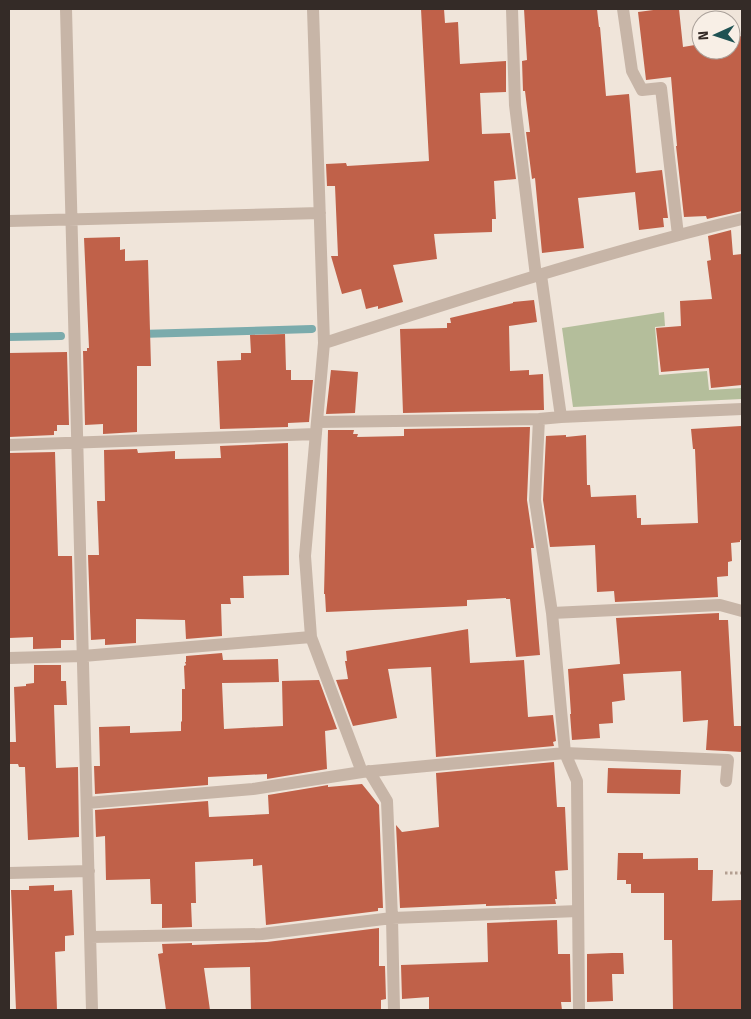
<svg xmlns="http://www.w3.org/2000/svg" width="751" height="1019" viewBox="0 0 751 1019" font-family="'Fira Sans',sans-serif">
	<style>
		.green { fill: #b4be9b }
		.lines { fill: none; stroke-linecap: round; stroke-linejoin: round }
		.stream { stroke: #7babac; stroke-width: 8 }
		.building { fill: #c06149 }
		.path { stroke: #b39f91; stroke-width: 3; stroke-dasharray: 2.5 2.5; stroke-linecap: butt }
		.minor { stroke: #c7b5a7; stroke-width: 12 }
	</style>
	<rect width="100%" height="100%" fill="#f0e5da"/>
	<path class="green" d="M664,312L665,326L655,327L659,375L707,371L709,390L742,388V399L573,407L562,328Z"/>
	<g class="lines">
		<path class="stream" d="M140,334L312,329
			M9,337L61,336"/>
	</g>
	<path class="building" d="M421,9H444L445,23L458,22L460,64L506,61V92L480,93L482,134L510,133L516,179L494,181L496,219H492V232L434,234L437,259L393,265L403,302L378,309V306L366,309L361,289L342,294L331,256H338L335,186H327L326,164L346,163L347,166L429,161Z
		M524,9H597L599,27H600L606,96L629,94L636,173L662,170L668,218H663L664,227L639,230L635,192L578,198L584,248L542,253L535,178L532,179L526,132H530L525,91H523L522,61L527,60Z
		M661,9H679L683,47L701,44V50H731V38L742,36V211L707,219L706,216L684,217L676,146H677L671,77L646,80L638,12Z
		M731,230L733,255L742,254V385L711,388L709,368L661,372L656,328L681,326L680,301L712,299L707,261L711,260L708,236Z
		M120,237V250L125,249V261L148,260L151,366H137V432L103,434V424L85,425L83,351H87V348H89L84,238Z
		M534,300L537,322L509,326L510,371L529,370V375L543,374L544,410L403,413L400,329L447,328V323H451L450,318L513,303V302Z
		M285,334L286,370H291V380H313L309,422L288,423V427L220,429L217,361L241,360V353H251L250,335Z
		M67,352L69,425H57V431H54V435L9,437V353Z
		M331,370L358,372L355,413L326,414Z
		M741,426L742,447V540H740V542L731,543L732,561L728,562V576L717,577L718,597L615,602L614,591L597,592L595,545L550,547L543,500L546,436L566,435V437L586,435L587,485H590L591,497L636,495L637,518H641V525L698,523L695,449H693L691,429Z
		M530,427L527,500L534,548H531L540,655L516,657L510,599H506V598L467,600V606L326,612L325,594H324L328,430H354L353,434H358L357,437L404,436V429Z
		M288,443L289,575L243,576L244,598H230L231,604H221L222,636L186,639L185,620L136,619V643L105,645V639L91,640L88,555H99L97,501H105L104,450L137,449L138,453L175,451V459L221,458L220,446Z
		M55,452L58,556H72L74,640H61V648L33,649V637L9,638V453Z
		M719,613V620H728L734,726H742V752L706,750L708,720L683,722L681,671L623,674L625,700L612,702L613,723L599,724L600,738L572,740L570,714H571L568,669L620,664L616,618Z
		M468,629L470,663L524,660L528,717L553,715L556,741L553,742L554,746L436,757L431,667L388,669L397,718L353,726L336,680L348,679L345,661H347L346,651Z
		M222,653L223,660L278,659L279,682L222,683L224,729L283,726L282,681L319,680L337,729L325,731L327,769L267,779V774L208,777V785L95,794L94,766H100L99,727L130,726V733L181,731V722L182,721V689H185L184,666L186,665L185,662H186V656Z
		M34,665H61V681H66L67,705H54L56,768L78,767L79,837L28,840L25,767H19L18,764H9V742H16L14,687L26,686V684L34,683Z
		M554,762L557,807H565L568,870L555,871L557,899H555L556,904L486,906V904L400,908L396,825L402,832L439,827L436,773Z
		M608,768L681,770L680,794L607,793Z
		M362,784L379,805L383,908H378V911L266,925L262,865L253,866V859L195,862L196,903H191L192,927L162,928V904H151L150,879L106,880L105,836L96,837L95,810L208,801L209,817L269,814L268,795L328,785V787Z
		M618,853H643V859L698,858V870H713L712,901L742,900V1010H673L672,940H664V893H631V884H626V880H617Z
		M54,885V891L72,890L74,935L65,936V951L55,952L57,1010H16L11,890H29V886Z
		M557,920L558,954H570L571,1002H561L562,1010H429V997L402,999L401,965L488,962L487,923Z
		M379,928V966H385L386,999L381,1000V1010H251L250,967L204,968L210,1010H166L158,954L163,953L162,944L192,943V945L267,942Z
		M612,953H623L624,974H612L613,1001L587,1002V954Z"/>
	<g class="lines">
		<path class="path" d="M725,873H742"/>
		<path class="minor" d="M66,9L92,1010
			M313,9L324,343L305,556L311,637L362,772
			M512,9L515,105L536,276
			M623,9L632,71L642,90L661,88L678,235
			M9,221L320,213
			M541,275L561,417
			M324,343C462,299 601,253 742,219
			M539,419L535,500L552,613L565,753L577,781L579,1010
			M317,422L539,419L561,417L742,409
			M9,445L316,434
			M552,613L720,605L742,611
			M9,658L83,656L311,637
			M369,771L387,801L392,918L394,1010
			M87,803L253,789L362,772L565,753L728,760L726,781
			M9,873L89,871
			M90,937L262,934L392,918L578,911"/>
	</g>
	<rect width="751" height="1019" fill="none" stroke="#342b27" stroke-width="20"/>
	<g transform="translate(716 35) rotate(267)"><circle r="24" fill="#f8efe6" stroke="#aaa19a"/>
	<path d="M0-4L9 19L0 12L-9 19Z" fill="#1f5253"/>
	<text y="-8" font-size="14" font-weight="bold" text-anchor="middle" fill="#342b27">N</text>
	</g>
</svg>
